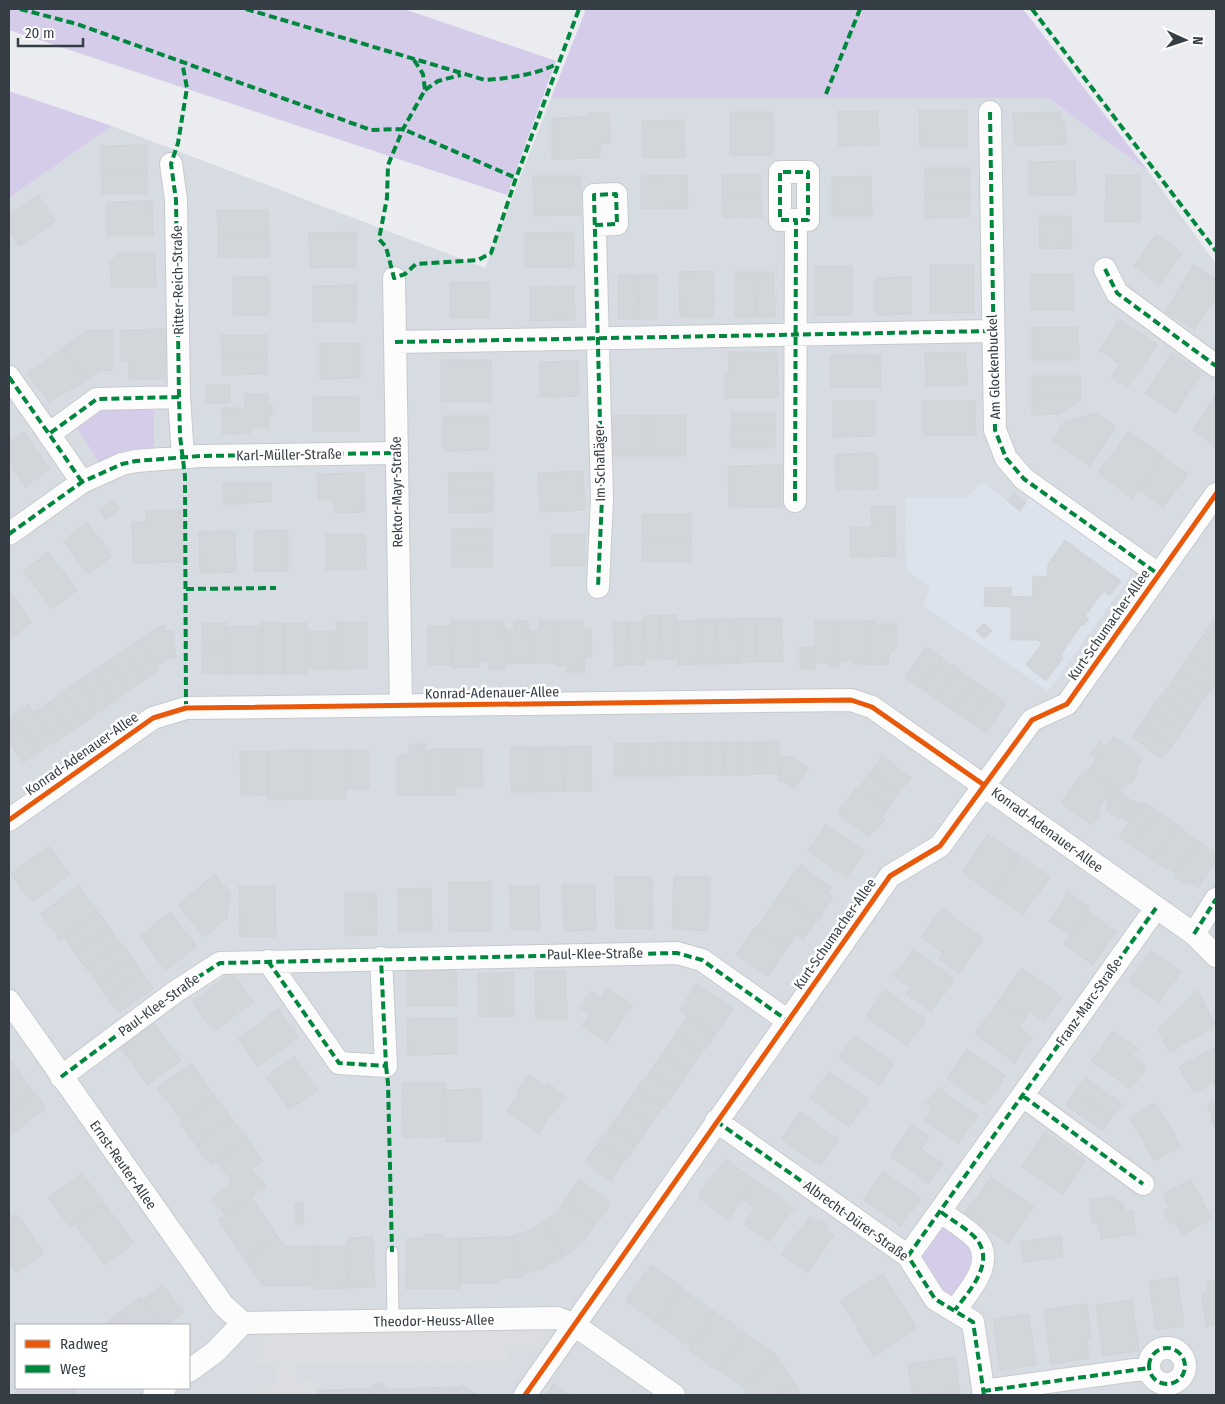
<svg xmlns="http://www.w3.org/2000/svg" width="1225" height="1404" viewBox="0 0 1225 1404" font-family="'Fira Sans Condensed',sans-serif">
	<style>
		.residential { fill: #d7dce3; fill-rule: evenodd }
		.education { fill: #dde3ed }
		.green { fill: #d5ccea }
		.parking { fill: #dbdde1 }
		.building { fill: #d2d5d9; stroke: #d0d3d8 }
		.lines { fill: none; stroke-linecap: round; stroke-linejoin: round }
		.lane-casing { stroke: #c7cacd; stroke-width: 13 }
		.street-casing { stroke: #c7cacd; stroke-width: 24 }
		.lane { stroke: #fcfcfd; stroke-width: 11 }
		.street { stroke: #fcfcfd; stroke-width: 22 }
		.quiet { stroke: #00873e; stroke-width: 4; stroke-dasharray: 8 4; stroke-linecap: butt }
		.cycleway-casing { stroke: #fff; stroke-width: 8 }
		.cycleway { stroke: #e8590c; stroke-width: 5 }
		.labels { text-anchor: middle; dominant-baseline: central; stroke-width: 5; stroke-linejoin: round; paint-order: stroke }
		.street-label { font-size: 14px; fill: #363e45; stroke: #fff }
	</style>
	<rect width="100%" height="100%" fill="#eaecef"/>
	<path class="residential" d="M551,98H1048L1149,172L1216,264V1395H9V198L112,126L485,268ZM16,1325H189V1388H16Z"/>
	<path class="education" d="M983,482L1020,511L1030,498L1127,565L1130,571L1129,578L1048,691L923,606L930,587L906,570L905,498H966Z"/>
	<path class="green" d="M9,9H404L556,61L507,195L9,30Z
		M586,9H1023L1149,172L1048,98H551Z
		M9,91L112,126L9,198Z
		M154,409V449L124,450L101,465L75,425L98,410Z
		M941,1226L973,1248L976,1269L956,1300L941,1291L921,1255Z"/>
	<path class="parking" d="M543,1328V1349L509,1350V1363L296,1364V1379L316,1380V1395H256V1385L276,1384L275,1364L258,1365L257,1336H274L275,1331Z"/>
	<path class="building" d="M919,110H967V148H920Z
		M838,111H878L879,145L839,146Z
		M730,112H773V155H730Z
		M1060,112L1061,122L1065,121L1066,144L1015,146L1013,113Z
		M588,113H609L610,143L600,144V158L552,159V118L588,117Z
		M684,120L685,158H643L642,121Z
		M147,145V169L101,170V146Z
		M1075,161L1076,195L1029,196V162Z
		M925,168H970V193H925Z
		M147,169V194H102L101,170Z
		M722,174H761V195L722,196Z
		M687,175L688,208L641,209V176Z
		M1106,175H1140V222H1105Z
		M533,176H581V215L534,216Z
		M871,176L872,216H832V177Z
		M925,193H970V217L925,218Z
		M38,195L56,221L19,246L9,232V215Z
		M761,195L762,217L723,218L722,196Z
		M152,201L153,236H107V202Z
		M217,210H268L269,233L218,234Z
		M1039,216H1071L1072,248L1040,249Z
		M356,232L357,267L310,268L309,233Z
		M574,232V267H525V233Z
		M269,233V257L218,258V234Z
		M1156,234L1182,253L1160,285L1134,266Z
		M119,252H155L156,287H112L110,263Z
		M930,265H974V313H930Z
		M1194,265L1216,280V297L1195,330L1165,311Z
		M815,266H852V315H815Z
		M713,271L714,317H680L679,272Z
		M735,272H755L756,317H735Z
		M755,272H774L775,317H756Z
		M1030,274H1073L1074,310H1030Z
		M618,275H638L639,319H618Z
		M638,275H657V319H639Z
		M233,277H269V315H233Z
		M911,277V314L875,315V278Z
		M450,282H490V318H450Z
		M357,285L356,322H313V286Z
		M574,286L575,320L530,321V287Z
		M1119,319L1157,344L1127,388L1111,377L1120,364L1099,350Z
		M1032,327H1078L1079,360H1032Z
		M169,329L170,379H129L128,361H121V330Z
		M87,330H113V370L100,371L87,380L63,348Z
		M221,335H267V354L222,355Z
		M320,343H360V378L320,379Z
		M63,348L87,380L49,402L27,373Z
		M728,352H777L778,397L725,398V373H729Z
		M966,352L967,385L926,386L925,353Z
		M1172,353L1201,373L1175,413L1145,393Z
		M267,354V374L222,375V355Z
		M830,355H880L881,387H831Z
		M441,360H491V402H441Z
		M578,361L579,396L540,397V362Z
		M1032,376H1080L1081,395H1032Z
		M206,385H230V403H206Z
		M245,394H268V406H272V416H268L269,428H251V433L223,434L222,408H245Z
		M1032,395H1081V401L1058,414L1032,415Z
		M1216,395V447L1192,430Z
		M313,397H359V431H313Z
		M833,401H875V436L833,437Z
		M923,401H975L976,435H923Z
		M732,412H775V430H731Z
		M1096,413L1116,427L1090,466L1052,440L1063,423Z
		M611,415H648V456H611Z
		M648,415H686V456H648Z
		M443,416H489V450L443,451Z
		M731,430H775V448H731Z
		M1129,431L1163,456L1132,498L1098,473Z
		M24,432L50,469L25,487L9,465V443Z
		M877,453V489L836,490L835,454Z
		M1163,456L1188,474L1163,508L1138,490Z
		M782,465V507L729,508L728,466Z
		M583,471L585,510L540,512L538,473Z
		M493,472V492L449,493L448,473Z
		M364,473L365,512L335,513L334,500H318L317,474Z
		M223,483H243L242,504H223Z
		M243,483H271V502L242,503Z
		M493,492V512L449,513V493Z
		M1014,493L1026,503L1020,511L1007,501Z
		M113,500L120,509L106,519L99,510Z
		M895,506L896,556L850,557V527H872L871,507Z
		M146,510H182L183,562L133,563L132,522H146Z
		M642,514H691V538H642Z
		M87,522L112,556L88,575L63,541Z
		M492,528V548H452V529Z
		M288,530V571H255L254,531Z
		M235,531L236,572L200,573L199,532Z
		M326,534H365L366,570H326Z
		M551,534H585V566H551Z
		M642,538H691V562H642Z
		M1065,540L1121,581L1110,596L1104,591L1085,616L1089,619L1084,625L1082,624L1068,644L1060,656L1063,658L1046,681L1026,665L1042,643L1037,640H1011V607L984,606L985,587L1012,588L1011,596L1032,597L1033,576L1047,577L1048,564Z
		M452,548H492V567H452Z
		M48,552L77,590L52,609L23,571Z
		M9,590L32,622L9,640Z
		M660,615L661,660H645L644,616Z
		M660,615H677L678,659L661,660Z
		M1216,617V646L1203,636Z
		M756,618H782L783,662H756Z
		M756,618V662L737,663L736,619Z
		M716,619H736L737,663L717,664Z
		M716,619L717,664H698L697,620Z
		M451,620H479V667L452,668Z
		M479,620H504L505,669H489V661H479Z
		M539,620H554L555,663H529V631H539Z
		M554,620H583V628H591L592,657L584,658L585,672H567L566,665L555,666Z
		M697,620L698,664L678,665L677,621Z
		M815,620H838L839,667H828L829,663H815Z
		M838,620H865V664H853L852,661H839Z
		M865,620L876,621V624H897V648L889,653L888,665L865,664Z
		M514,621H528L529,663L505,664V630L514,629Z
		M261,622L284,623V674H261Z
		M336,622H367V668L336,669Z
		M628,622L629,665L615,666L613,623Z
		M628,622H644L645,665H629Z
		M202,623H227V648H202Z
		M284,623H307V674H284Z
		M984,623L992,631L984,639L976,631Z
		M165,626V631H173L176,658H168L157,665L139,640L158,627Z
		M261,626V674H227V627Z
		M428,626H451L452,665H428Z
		M307,631H336V669H307Z
		M1203,636L1216,646V676L1189,656Z
		M139,640L159,670L144,680L123,650Z
		M800,647H815V669H800Z
		M926,647L942,658L921,688L905,677Z
		M202,648H227V674L202,673Z
		M123,650L144,680L129,691L108,661Z
		M1189,656L1216,676V683L1210,692L1179,670Z
		M942,658L958,669L937,699L921,688Z
		M108,661L129,691L115,701L93,671Z
		M958,669L974,681L954,711L937,699Z
		M1179,670L1210,692L1200,705L1170,683Z
		M93,671L115,701L100,711L79,681Z
		M79,681L100,711L85,722L64,691Z
		M974,681L990,692L970,722L954,711Z
		M1170,683L1200,705L1191,719L1160,697Z
		M64,691L85,722L70,732L49,702Z
		M990,692L1006,703L986,733L970,722Z
		M1160,697L1191,719L1182,732L1150,710Z
		M49,702L70,732L55,743L34,712Z
		M28,704L54,741L39,752L13,715Z
		M1150,710L1182,732L1172,746L1141,724Z
		M13,715L39,752L23,762L9,741V718Z
		M1141,724L1172,746L1162,759L1132,737Z
		M1114,737L1143,758L1136,768L1139,771L1131,783L1127,781L1119,792L1089,771L1097,759L1090,754L1099,742L1106,747Z
		M779,741V774H760V742Z
		M669,742V776H650V743Z
		M669,742H687V775L669,776Z
		M687,742H705L706,775H687Z
		M705,742H723L724,775H706Z
		M723,742H742V775H724Z
		M742,742H760V774L742,775Z
		M614,743H632V776H614Z
		M632,743H650V776H632Z
		M409,744H425V795L397,796V755H409Z
		M591,746L592,791H564L563,747Z
		M510,747H536V792H511Z
		M536,747H563L564,791L536,792Z
		M441,749V795H425V750Z
		M441,749H456V795H441Z
		M456,749H482L483,788H456Z
		M305,750L306,799L268,800V751Z
		M305,750H346V799H306Z
		M346,750H369V789H346Z
		M240,751H268V795L241,796Z
		M882,756L911,777L899,793L870,772Z
		M779,757H793L809,768L794,789L784,782H779Z
		M1086,769L1117,791L1109,802L1105,799L1097,811L1100,813L1092,825L1061,803L1068,792Z
		M870,772L899,793L888,809L859,789Z
		M856,787L888,809L882,817L885,819L878,829L876,827L869,836L837,813Z
		M1117,791L1132,801L1119,819L1107,811V805Z
		M1133,800L1141,805L1129,822L1121,816Z
		M1144,802L1157,811L1132,846L1119,836Z
		M1157,811L1178,826L1153,861L1132,846Z
		M826,824L865,851L846,878L807,851Z
		M1178,826L1199,842L1176,873L1168,868L1167,870L1153,861Z
		M988,834L1019,856L993,894L962,872Z
		M1199,842L1216,854V862L1198,888L1190,883L1188,885L1175,876Z
		M49,846L70,874L32,902L11,874Z
		M1019,856L1050,877L1023,915L993,894Z
		M800,865L831,887L827,893L833,897L817,921L780,894Z
		M215,874L230,893L227,918L204,937L178,905Z
		M674,876L710,877L708,931L672,929Z
		M615,877H652L653,929H616Z
		M449,882H491V931H449Z
		M562,884H595L596,930L564,931Z
		M79,886L98,912L60,940L41,913Z
		M239,886H275L276,937H240Z
		M510,886H539L540,930H511Z
		M431,888L432,932H399L398,889Z
		M345,892H376L377,935L345,936Z
		M1068,892L1090,907L1070,936L1049,921Z
		M780,894L817,921L803,940L796,935L786,950L756,928Z
		M942,908L983,938L959,973L939,959L943,953L921,937Z
		M1087,911L1116,932L1093,965L1064,945Z
		M98,912L109,927L75,953L64,938Z
		M171,912L197,947L165,970L140,935Z
		M109,927L120,942L86,968L75,953Z
		M755,927L786,950L768,976L736,954Z
		M120,942L132,957L97,983L86,968Z
		M913,949L955,979L931,1012L906,994L911,988L894,976Z
		M1151,951L1181,972L1159,1003L1129,982Z
		M132,957L142,972L108,998L97,983Z
		M1022,968L1062,997L1044,1022L1030,1012L1024,1020L998,1001Z
		M407,969H456L457,1006H407Z
		M535,971H566L567,1020H536Z
		M142,972L154,988L119,1013L108,998Z
		M232,972L254,1002L214,1031L192,1002Z
		M514,972V1016L496,1017V973Z
		M478,973H496V1017H479Z
		M697,983L733,1009L715,1035L680,1010Z
		M608,988L633,1005L607,1043L582,1026L590,1014L580,1007L591,991L601,998Z
		M885,990L926,1019L907,1046L866,1017Z
		M1197,990L1216,1026L1170,1052L1158,1030Z
		M998,1001L1024,1020L1019,1027L1033,1037L1015,1063L975,1034Z
		M278,1009L299,1037L258,1067L238,1039Z
		M688,1016L715,1035L702,1053L675,1035Z
		M457,1018V1054L408,1055L407,1019Z
		M154,1023L181,1060L148,1085L120,1047Z
		M1113,1031L1138,1048L1132,1056L1147,1067L1131,1089L1091,1061Z
		M675,1035L702,1053L689,1072L662,1053Z
		M855,1035L894,1063L879,1085L839,1057Z
		M1216,1047V1089L1213,1082L1194,1093L1179,1067Z
		M967,1049L1005,1076L985,1105L947,1078Z
		M662,1053L689,1072L676,1090L650,1071Z
		M294,1056L318,1090L290,1110L266,1077Z
		M9,1058L21,1075L9,1084Z
		M191,1063L215,1096L182,1121L157,1088Z
		M650,1071L676,1090L663,1108L637,1089Z
		M829,1071L869,1100L849,1127L810,1098Z
		M21,1075L34,1092L9,1110V1084Z
		M529,1075L544,1086L547,1082L565,1096L538,1134L507,1111L520,1094L516,1092Z
		M1085,1078L1122,1104L1112,1118L1075,1092Z
		M402,1083H445L446,1137L403,1138Z
		M938,1087L978,1116L958,1144L924,1120L932,1109L926,1104Z
		M481,1089L482,1141L446,1142L445,1090Z
		M637,1089L663,1108L650,1126L624,1107Z
		M34,1092L46,1108L9,1136V1110Z
		M1075,1092L1112,1118L1103,1131L1066,1105Z
		M215,1096L231,1117L195,1144L180,1122Z
		M1216,1100V1129L1210,1118L1213,1117L1207,1105Z
		M1156,1103L1181,1146L1154,1161L1130,1118Z
		M624,1107L650,1126L637,1144L611,1125Z
		M800,1112L839,1140L820,1166L782,1139Z
		M231,1117L247,1139L211,1166L195,1144Z
		M611,1125L637,1144L624,1162L598,1144Z
		M912,1125L929,1137L921,1149L943,1164L929,1184L890,1156Z
		M1045,1132L1086,1161L1062,1195L1021,1166Z
		M247,1139L263,1161L252,1169L266,1187L225,1216L212,1197L232,1182L217,1161Z
		M598,1144L624,1162L611,1181L585,1162Z
		M725,1159L755,1180L728,1219L698,1197Z
		M883,1171L921,1198L901,1226L863,1199Z
		M82,1173L103,1203L70,1227L48,1197Z
		M991,1177L1034,1207L1008,1244L965,1213Z
		M579,1180L611,1203L596,1224L564,1201Z
		M755,1180L794,1208L769,1242L745,1224L755,1208L742,1199Z
		M1191,1180L1212,1219L1182,1235L1176,1222L1171,1225L1164,1211L1170,1208L1163,1194Z
		M251,1197L277,1236L245,1259L218,1220Z
		M1113,1197L1124,1205L1125,1212L1133,1211L1136,1234L1101,1239L1098,1222L1092,1223L1090,1200Z
		M564,1201L596,1224L582,1243L565,1255L543,1221L555,1214Z
		M104,1203L134,1243L104,1265L75,1224Z
		M295,1203H303L304,1224H295Z
		M16,1214L20,1219L9,1227V1219Z
		M809,1217L817,1223L820,1220L828,1225L826,1229L834,1235L808,1273L782,1255Z
		M20,1219L44,1253L16,1273L9,1263V1227Z
		M543,1221L565,1255L544,1268L522,1274L511,1237L528,1231Z
		M424,1234H444V1238H460V1289H406L407,1238H424Z
		M277,1236L284,1246H314L315,1285L263,1286L245,1259Z
		M1061,1236L1063,1257L1023,1262L1021,1242Z
		M373,1237L375,1287L348,1288L347,1238Z
		M511,1237L523,1277L500,1278V1283H460V1238Z
		M314,1246H347L348,1288L315,1289Z
		M651,1265L682,1287L657,1323L626,1301Z
		M883,1274L917,1329L874,1356L840,1301Z
		M1177,1277L1184,1326L1156,1330L1149,1281Z
		M1216,1281V1324L1206,1326L1201,1293L1207,1292L1206,1282Z
		M163,1285L184,1313L168,1325H162L143,1300Z
		M681,1289L716,1313L691,1348L657,1324Z
		M141,1297L143,1300L162,1325H126L118,1314Z
		M1132,1300L1139,1351L1103,1356L1096,1305Z
		M1087,1304L1091,1339L1087,1340L1089,1358L1051,1364L1044,1310Z
		M716,1313L746,1333L718,1371L689,1351Z
		M118,1314L126,1325H103Z
		M1029,1314L1036,1365L1000,1370L993,1319Z
		M746,1333L776,1354L743,1386L720,1370Z
		M776,1354L795,1384L778,1395H748L743,1386Z
		M955,1357L960,1391L913,1395L908,1364Z
		M378,1382L389,1389L461,1387L455,1395H372V1389Z
		M554,1384L570,1395H546Z
		M795,1384L802,1395H778Z
		M463,1385L477,1395H455Z
		M22,1388H36L41,1395H12Z
		M36,1388H73L77,1393L73,1395H41Z
		M372,1389V1395H318V1390Z
		M960,1391V1395H928Z"/>
	<g class="lines">
		<defs>
			<path id="lane" d="M392,1252L393,1322"/>
			<path id="street" d="M990,112L995,430L1006,458L1024,479L1158,574
				M171,164L176,200L179,397
				M595,225L617,224L616,194L594,195L602,498L598,587
				M1105,269L1117,293L1216,366
				M394,278L401,706
				M395,342L992,331
				M9,377L49,434
				M82,482L49,434L97,399L179,397L183,457
				M795,501L796,220H780V172H808V220H796
				M9,534L82,482L122,464L136,461L200,456L396,453
				M9,820L153,718L186,708L851,700L872,707L1194,934L1216,956
				M1194,934L1216,899
				M268,961L339,1063L386,1066L381,958
				M9,1001L223,1305L243,1323
				M61,1077L175,992L220,963L677,953L702,960L788,1021
				M1023,1096L1143,1184
				M716,1121L908,1256L935,1299L973,1322L984,1395
				M941,1212C950,1219 971,1231 978,1241C994,1265 969,1291 955,1310
				M908,1256L1156,908
				M1149 1366a18 18 0 1 1 36 0a18 18 0 1 1-36 0Z
				M189,1371L215,1352L243,1323L557,1318L573,1324L674,1395
				M983,1391L1149,1368
				M154,1395L165,1388
				M525,1395L890,876L940,846L1032,720L1067,704L1216,494"/>
		</defs>
		<use href="#lane" class="lane-casing"/>
		<use href="#street" class="street-casing"/>
		<use href="#lane" class="lane"/>
		<use href="#street" class="street"/>
		<path class="quiet" d="M20,9L77,24L371,130L403,129L516,178
			M246,9L485,80C510,78 534,75 557,64
			M1032,9L1216,251
			M414,60L423,74L425,90L403,129L388,165L387,198L379,239L386,247L394,278L405,274L416,264L478,260L491,253L516,178L579,9
			M425,90L438,81L461,75
			M826,94L860,9
			M990,112L995,430L1006,458L1024,479L1158,574
			M595,225L617,224L616,194L594,195L602,498L598,587
			M1105,269L1117,293L1216,366
			M395,342L992,331
			M9,377L49,434
			M179,397L176,200L171,164L178,143L187,88L182,62
			M82,482L49,434L97,399L179,397L180,436L185,476L186,708
			M795,501L796,220H780V172H808V220H796
			M9,534L82,482L122,464L136,461L200,456L396,453
			M186,589L276,588
			M1194,934L1216,899
			M268,961L339,1063L386,1066L381,958
			M386,1066L388,1083L392,1252
			M61,1077L175,992L220,963L677,953L702,960L788,1021
			M1023,1096L1143,1184
			M716,1121L908,1256L935,1299L973,1322L984,1395
			M941,1212C950,1219 971,1231 978,1241C994,1265 969,1291 955,1310
			M908,1256L1156,908
			M1149 1366a18 18 0 1 1 36 0a18 18 0 1 1-36 0Z
			M983,1391L1149,1368"/>
		<defs>
			<path id="cycleway" d="M9,820L153,718L186,708L851,700L872,707L984,785
				M525,1395L890,876L940,846L1032,720L1067,704L1216,494"/>
		</defs>
		<use href="#cycleway" class="cycleway-casing"/>
		<use href="#cycleway" class="cycleway"/>
	</g>
	<g class="labels">
		<g class="street-label">
			<text transform="translate(178 280) rotate(-91)">Ritter-Reich-Straße</text>
			<text transform="translate(994 367) rotate(-92)">Am Glockenbuckel</text>
			<text transform="translate(289 455) rotate(-1)">Karl-Müller-Straße</text>
			<text transform="translate(600 463) rotate(-91)">Im Schafläger</text>
			<text transform="translate(397 492) rotate(-91)">Rektor-Mayr-Straße</text>
			<text transform="translate(1109 625) rotate(-55)">Kurt-Schumacher-Allee</text>
			<text transform="translate(492 693) rotate(-1)">Konrad-Adenauer-Allee</text>
			<text transform="translate(82 754) rotate(-35)">Konrad-Adenauer-Allee</text>
			<text transform="translate(1047 830) rotate(36)">Konrad-Adenauer-Allee</text>
			<text transform="translate(835 934) rotate(-55)">Kurt-Schumacher-Allee</text>
			<text transform="translate(595 954) rotate(-1)">Paul-Klee-Straße</text>
			<text transform="translate(1089 1002) rotate(-55)">Franz-Marc-Straße</text>
			<text transform="translate(159 1005) rotate(-36)">Paul-Klee-Straße</text>
			<text transform="translate(123 1165) rotate(55)">Ernst-Reuter-Allee</text>
			<text transform="translate(856 1221) rotate(36)">Albrecht-Dürer-Straße</text>
			<text transform="translate(434 1321) rotate(-1)">Theodor-Heuss-Allee</text>
		</g>
	</g>
	<rect width="1225" height="1404" fill="none" stroke="#363e45" stroke-width="20"/>
	<rect x="15" y="1324" width="175" height="65" fill="#ffffff" stroke="#afb2b5"/>
	<rect x="25" y="1340" width="25" height="8" fill="#e8590c" stroke="#afb2b5"/>
	<text x="60" y="1349" font-size="15" fill="#363e45">Radweg</text>
	<rect x="25" y="1365" width="25" height="8" fill="#00873e" stroke="#afb2b5"/>
	<text x="60" y="1374" font-size="15" fill="#363e45">Weg</text>
	<g transform="translate(1185 40) rotate(93)" stroke="#ffffff" stroke-width="4" paint-order="stroke">
	<path d="M0-4L9 19L0 12L-9 19Z" fill="#363e45"/>
	<text y="-8" font-size="14" font-weight="bold" text-anchor="middle" fill="#363e45">N</text>
	</g>
	<path d="M18 38v8h65v-8" fill="none" stroke="#363e45" stroke-width="2.5"/>
	<text x="25" y="38" font-size="15" fill="#363e45" stroke="#ffffff" stroke-width="4" paint-order="stroke">20 m</text>
</svg>
